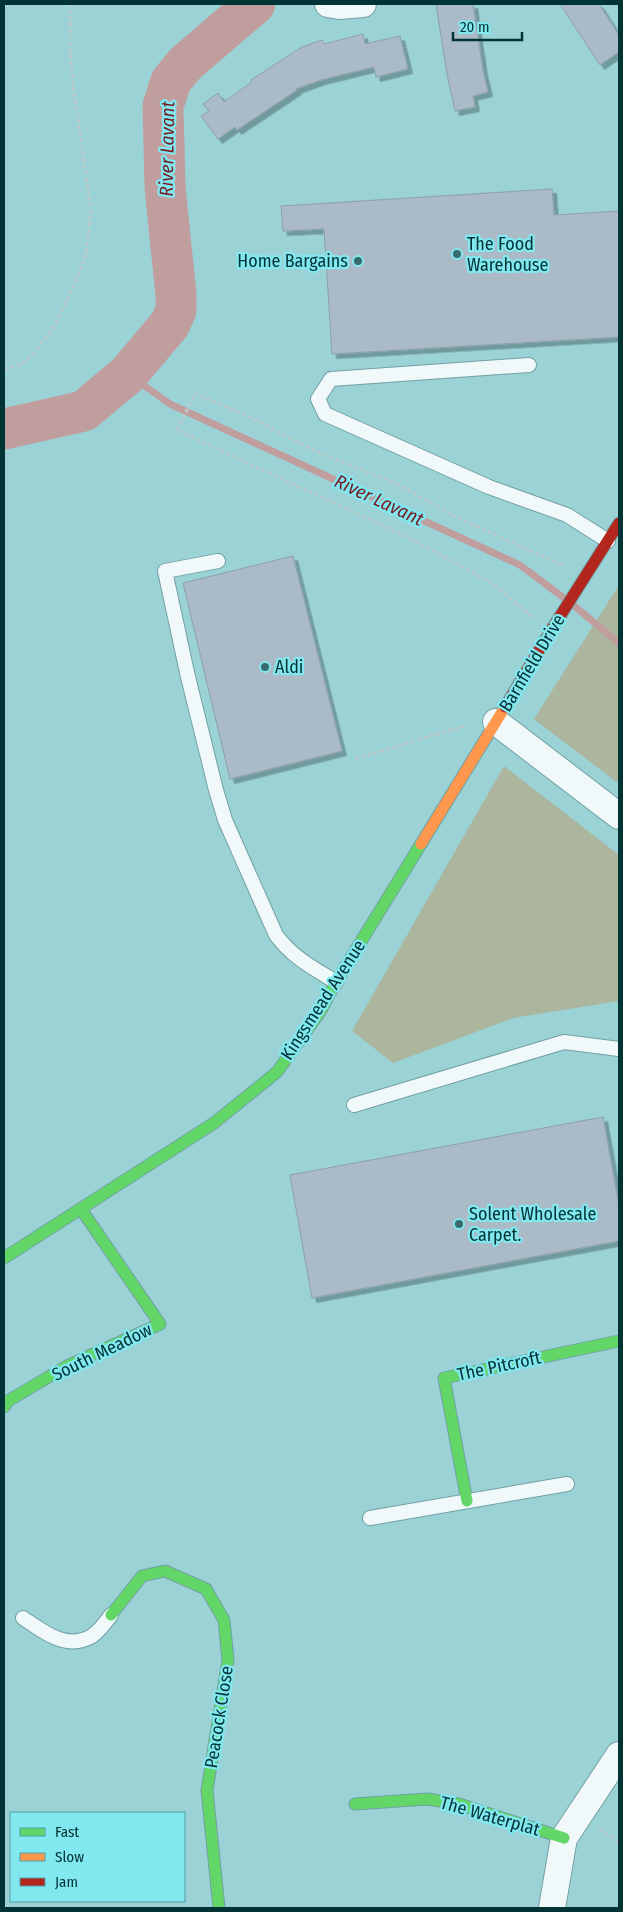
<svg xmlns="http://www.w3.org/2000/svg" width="623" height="1912" viewBox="0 0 623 1912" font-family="'Fira Sans Condensed',sans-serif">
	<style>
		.green { fill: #acb69f }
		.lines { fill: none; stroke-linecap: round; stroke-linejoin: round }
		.stream { stroke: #c19e9e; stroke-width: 7 }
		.river { stroke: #c19e9e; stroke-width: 41 }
		.building { fill: #aabbc7; stroke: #8e9fab; filter: url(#shadow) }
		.lane-casing { stroke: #72a1a4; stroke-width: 16 }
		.street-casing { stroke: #72a1a4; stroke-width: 28 }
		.fast-casing { stroke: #72a1a4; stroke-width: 13 }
		.slow-casing { stroke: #72a1a4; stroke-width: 13 }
		.jam-casing { stroke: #72a1a4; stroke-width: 13 }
		.path { stroke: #b9cbcd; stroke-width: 3; stroke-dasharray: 4 2.5; stroke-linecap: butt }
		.lane { stroke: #f0f8f9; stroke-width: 14 }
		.street { stroke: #f0f8f9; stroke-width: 26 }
		.fast { stroke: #63d668; stroke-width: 11 }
		.slow { stroke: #ff974d; stroke-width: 11 }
		.jam { stroke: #b3261e; stroke-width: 11 }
		.poi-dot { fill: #376b6d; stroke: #82e8ef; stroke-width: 2 }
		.labels { text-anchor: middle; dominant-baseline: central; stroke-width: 4.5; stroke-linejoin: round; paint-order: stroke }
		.poi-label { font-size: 18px; fill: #023335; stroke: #82e8ef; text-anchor: start }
		.street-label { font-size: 18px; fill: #023335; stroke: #82e8ef }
		.water-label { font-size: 19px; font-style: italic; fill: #751c24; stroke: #82e8ef }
	</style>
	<defs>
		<filter id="shadow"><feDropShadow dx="4.5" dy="4.5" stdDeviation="0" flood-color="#0004"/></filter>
	</defs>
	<rect width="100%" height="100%" fill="#9ad2d6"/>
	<path class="green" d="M619,585V784L534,719Z
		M504,766L619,855V1001L513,1018L393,1063L352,1031Z"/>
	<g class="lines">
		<path class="stream" d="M128,374L170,404L520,565L564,598
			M573,605L619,643"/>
		<path class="river" d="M4,429L84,411L128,374L170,324L176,310V295L165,187L163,106L171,81L186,63L255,4"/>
	</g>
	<path class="building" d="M436,4H473L483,71L488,92L473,96L475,107L455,111L447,74Z
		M560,4H599L619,35V52L600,65Z
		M363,34L365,44L400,36L408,69L376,77L374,67L321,80L296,89L297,90L237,130L235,127L218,139L201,116L209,111L203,104L218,93L224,102L252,82L251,80L302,47L322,40L324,44Z
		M552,189L554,215L619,211V337L332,354L324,229L283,231L281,206Z
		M293,556L342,751L230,779L183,583Z
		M603,1117L619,1206V1241L312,1298L290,1175Z"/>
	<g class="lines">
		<defs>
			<path id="lane" d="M529,365L331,379L318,399L325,414L489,487L567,515L608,541
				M218,561L165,571L188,677L216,790L225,820L276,935C292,957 313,968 336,982
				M354,1105L564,1042L619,1049
				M370,1518L567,1484
				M23,1618C44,1632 66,1651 92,1636C99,1631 106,1622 111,1615"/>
			<path id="street" d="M328,4L339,6L363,4
				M496,722L619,816
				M552,1908L564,1838L619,1755"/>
			<path id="fast" d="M4,1258L214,1123L277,1072L320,1012L336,982L421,844
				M4,1407L8,1401L67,1366L160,1324L81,1209
				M467,1501L444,1378L619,1341
				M111,1615L142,1576L165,1571L206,1589L224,1620L228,1660L207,1790L219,1908
				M355,1804L427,1799L459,1804L564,1838"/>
			<path id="slow" d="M421,844L505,707"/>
			<path id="jam" d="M505,707L550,632L619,523"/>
		</defs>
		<use href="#lane" class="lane-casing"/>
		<use href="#street" class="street-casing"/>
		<use href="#fast" class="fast-casing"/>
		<use href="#slow" class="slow-casing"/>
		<use href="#jam" class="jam-casing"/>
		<path class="path" d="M4,369L20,365L31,356L53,328L72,290L86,255L91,211L73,84L70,50V4
			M532,617L492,583L409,538L177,430L195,394L246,415L319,453L395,483L464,521L562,565
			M355,759L464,726
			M599,1829L619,1842"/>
		<use href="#lane" class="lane"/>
		<use href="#street" class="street"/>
		<use href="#fast" class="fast"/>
		<use href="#slow" class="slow"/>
		<use href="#jam" class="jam"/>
	</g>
	<g class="poi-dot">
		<circle cx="457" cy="254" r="5"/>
		<circle cx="358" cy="261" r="5"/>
		<circle cx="265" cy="667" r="5"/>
		<circle cx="459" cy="1224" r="5"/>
	</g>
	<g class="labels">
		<g class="poi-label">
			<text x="467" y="244">The Food<tspan x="467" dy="21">Warehouse</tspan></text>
			<text x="348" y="261" text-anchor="end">Home Bargains</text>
			<text x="275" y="667">Aldi</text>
			<text x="469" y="1214">Solent Wholesale<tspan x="469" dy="21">Carpet.</tspan></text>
		</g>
		<g class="street-label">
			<text transform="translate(532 663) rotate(-59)">Barnfield Drive</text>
			<text transform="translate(323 1000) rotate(-57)">Kingsmead Avenue</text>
			<text transform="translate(102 1352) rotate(-26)">South Meadow</text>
			<text transform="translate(499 1366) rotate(-12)">The Pitcroft</text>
			<text transform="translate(219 1717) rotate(-81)">Peacock Close</text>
			<text transform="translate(490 1816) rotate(16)">The Waterplat</text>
		</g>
		<g class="water-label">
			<text transform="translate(167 149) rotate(-89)">River Lavant</text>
			<text transform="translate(379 500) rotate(25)">River Lavant</text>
		</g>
	</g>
	<rect width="623" height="1912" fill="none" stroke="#023335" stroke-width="10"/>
	<rect x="10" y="1812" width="175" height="90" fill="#82e8ef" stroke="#4fa0a5"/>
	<rect x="20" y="1828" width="25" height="8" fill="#63d668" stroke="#4fa0a5"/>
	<text x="55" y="1837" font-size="15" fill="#023335">Fast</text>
	<rect x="20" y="1853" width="25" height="8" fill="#ff974d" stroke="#4fa0a5"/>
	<text x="55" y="1862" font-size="15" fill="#023335">Slow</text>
	<rect x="20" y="1878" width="25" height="8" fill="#b3261e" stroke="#4fa0a5"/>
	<text x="55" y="1887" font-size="15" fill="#023335">Jam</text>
	<path d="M453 32v8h69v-8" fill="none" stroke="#023335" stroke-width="2.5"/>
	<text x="460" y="32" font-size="15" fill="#023335" stroke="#82e8ef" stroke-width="4" paint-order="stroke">20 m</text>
</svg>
